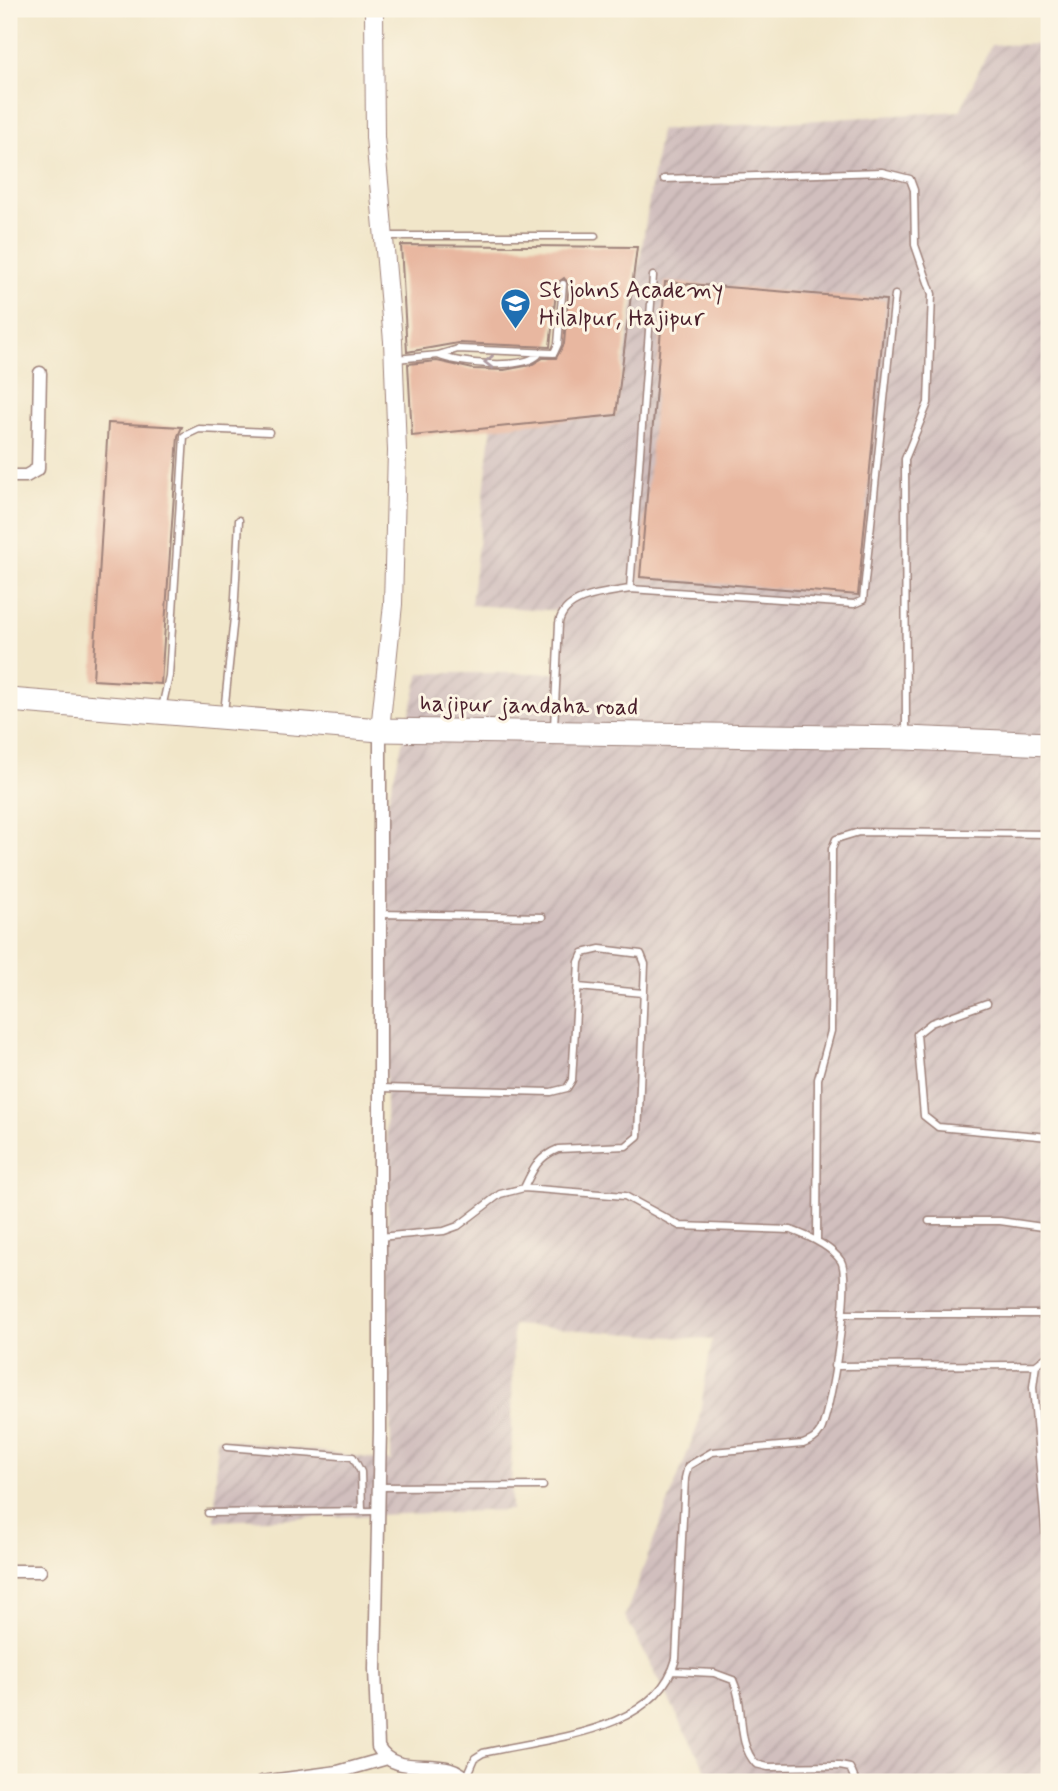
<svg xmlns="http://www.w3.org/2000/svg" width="1058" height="1791" viewBox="0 0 1058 1791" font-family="Mynerve,sans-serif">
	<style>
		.industrial { fill: url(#industrial-furrows) }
		.building { fill: #e8b7a0 }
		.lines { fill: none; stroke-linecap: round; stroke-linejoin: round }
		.lane-casing { stroke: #9e827a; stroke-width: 9 }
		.street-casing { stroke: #9e827a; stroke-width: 15 }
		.secondary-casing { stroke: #9e827a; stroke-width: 20 }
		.highway-casing { stroke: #9e827a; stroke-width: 25 }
		.lane { stroke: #fff; stroke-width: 6 }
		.street { stroke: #fff; stroke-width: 12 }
		.secondary { stroke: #fff; stroke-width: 18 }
		.highway { stroke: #fff; stroke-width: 23 }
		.oneway { stroke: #ae9aa0 }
		.labels { text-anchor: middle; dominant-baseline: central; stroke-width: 6; stroke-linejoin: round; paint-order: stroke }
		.poi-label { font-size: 24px; fill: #4a1f2b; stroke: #fcf5e5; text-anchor: start }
		.street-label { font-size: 24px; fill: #4a1f2b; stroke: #fcf5e5 }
	</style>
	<defs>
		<pattern id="industrial-furrows" width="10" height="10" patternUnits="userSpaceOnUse" patternTransform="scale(1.75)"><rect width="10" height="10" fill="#d1bfbe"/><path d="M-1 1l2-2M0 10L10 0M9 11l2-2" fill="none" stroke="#b5a4a3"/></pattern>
	</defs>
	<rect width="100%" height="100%" fill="#fcf5e5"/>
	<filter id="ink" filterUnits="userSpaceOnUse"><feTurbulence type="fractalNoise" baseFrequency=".0143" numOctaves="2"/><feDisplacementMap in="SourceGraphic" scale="14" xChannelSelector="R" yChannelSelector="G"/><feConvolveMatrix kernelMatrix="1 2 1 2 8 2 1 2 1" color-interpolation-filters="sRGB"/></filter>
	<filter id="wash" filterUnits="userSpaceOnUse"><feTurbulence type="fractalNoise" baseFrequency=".00686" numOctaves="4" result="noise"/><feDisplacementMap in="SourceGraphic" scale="28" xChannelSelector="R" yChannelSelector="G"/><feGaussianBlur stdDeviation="1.57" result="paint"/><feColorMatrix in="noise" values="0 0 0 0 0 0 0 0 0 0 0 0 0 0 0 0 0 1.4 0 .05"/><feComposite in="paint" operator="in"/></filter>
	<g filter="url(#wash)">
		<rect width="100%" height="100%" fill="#f1e6c9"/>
		<path class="industrial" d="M1049,44V1782H712L625,1616L698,1425L712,1340L513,1325L511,1510L215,1521L217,1438L391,1461L382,823L420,673H558L562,611L471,605L494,407L616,415L660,130L960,111L991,45Z"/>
		<g id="blocks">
			<path class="building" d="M401,245L637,247L616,415L412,436L408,364L437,361L473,369L504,370L531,365L543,358H556L564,344L569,284L564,278L557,283L550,347L458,343L407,352Z
				M665,282L886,300L858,595L640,577Z
				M108,423L182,427L178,436L161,684L93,680Z"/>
		</g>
	</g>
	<g filter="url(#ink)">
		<use href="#blocks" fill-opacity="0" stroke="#9e827a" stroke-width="2"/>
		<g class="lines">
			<defs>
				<path id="lane" d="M664,179L882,172L910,179L914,190L915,245L932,294L928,403L905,459L906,732
					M386,236H595
					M438,355C457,364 522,370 538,355
					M396,359L438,355L458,349L554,353L558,344L563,284
					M630,589L653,276
					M162,708L169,676L184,436L199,429L269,432
					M224,713L234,617L239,520
					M554,727L559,623C564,595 606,593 630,589L854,604L863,600L895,295
					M380,914L542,917
					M578,987L643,993
					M987,1003L931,1023L917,1034L924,1116L938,1127L1049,1137
					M381,1088L551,1092L567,1088L572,1080L579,962L583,953L600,949L641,954L645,964L638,1136L626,1146L558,1149C538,1157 533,1169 524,1188
					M929,1221H1000L1049,1228
					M379,1237L444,1231L458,1226L500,1194L524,1188L625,1196L680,1226L791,1230C808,1236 830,1245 841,1261C852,1280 831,1412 820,1432C816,1439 810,1441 803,1444L712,1452L688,1466L685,1478L676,1659C656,1733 546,1738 483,1753L475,1758L466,1779
					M817,1241L818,1079L831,1031L832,849L836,839L859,832L1049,834
					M843,1314H1049
					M834,1366L1036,1365
					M227,1447L353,1457L361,1472L362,1511
					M379,1487L543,1486
					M208,1513L379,1511
					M1046,1538L1033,1387L1036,1365L1049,1355
					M673,1671L714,1673L733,1680C746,1707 735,1741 756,1764L768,1767L840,1766L850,1768L856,1782"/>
				<path id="street" d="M9,476H26L38,469L40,373
					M380,730V1430L375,1669L378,1747C396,1782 449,1751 468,1782
					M9,1571H40
					M262,1782L338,1772L384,1759"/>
				<path id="secondary" d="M374,9L375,137L393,341L397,451L393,604L380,730"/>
				<path id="highway" d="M9,700L380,730L906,738L1049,744"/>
			</defs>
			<use href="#lane" class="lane-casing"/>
			<use href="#street" class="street-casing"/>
			<use href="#secondary" class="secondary-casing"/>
			<use href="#highway" class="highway-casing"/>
			<use href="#lane" class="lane"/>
			<use href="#street" class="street"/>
			<use href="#secondary" class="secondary"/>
			<use href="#highway" class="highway"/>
		</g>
		<defs><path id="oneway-chevron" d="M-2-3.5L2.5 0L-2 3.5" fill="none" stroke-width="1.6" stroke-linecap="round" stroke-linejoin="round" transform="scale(1.75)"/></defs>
		<use class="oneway" href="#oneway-chevron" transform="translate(489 362) rotate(-180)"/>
	</g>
	<defs>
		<symbol id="school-pin" viewBox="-11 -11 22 30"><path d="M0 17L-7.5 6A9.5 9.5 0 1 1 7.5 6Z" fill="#1f6fb2" stroke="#fcf5e5"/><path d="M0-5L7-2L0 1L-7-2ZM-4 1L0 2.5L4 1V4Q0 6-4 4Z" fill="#fff"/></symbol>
	</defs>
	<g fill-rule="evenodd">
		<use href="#school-pin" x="498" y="286" width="35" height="47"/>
	</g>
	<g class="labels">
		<g class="poi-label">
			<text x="539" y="290">St johns Academy<tspan x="539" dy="28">Hilalpur, Hajipur</tspan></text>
		</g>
		<g class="street-label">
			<text transform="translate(529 706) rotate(1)">hajipur jandaha road</text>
		</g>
	</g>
	<rect width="1058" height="1791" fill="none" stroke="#fcf5e5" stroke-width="35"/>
</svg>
